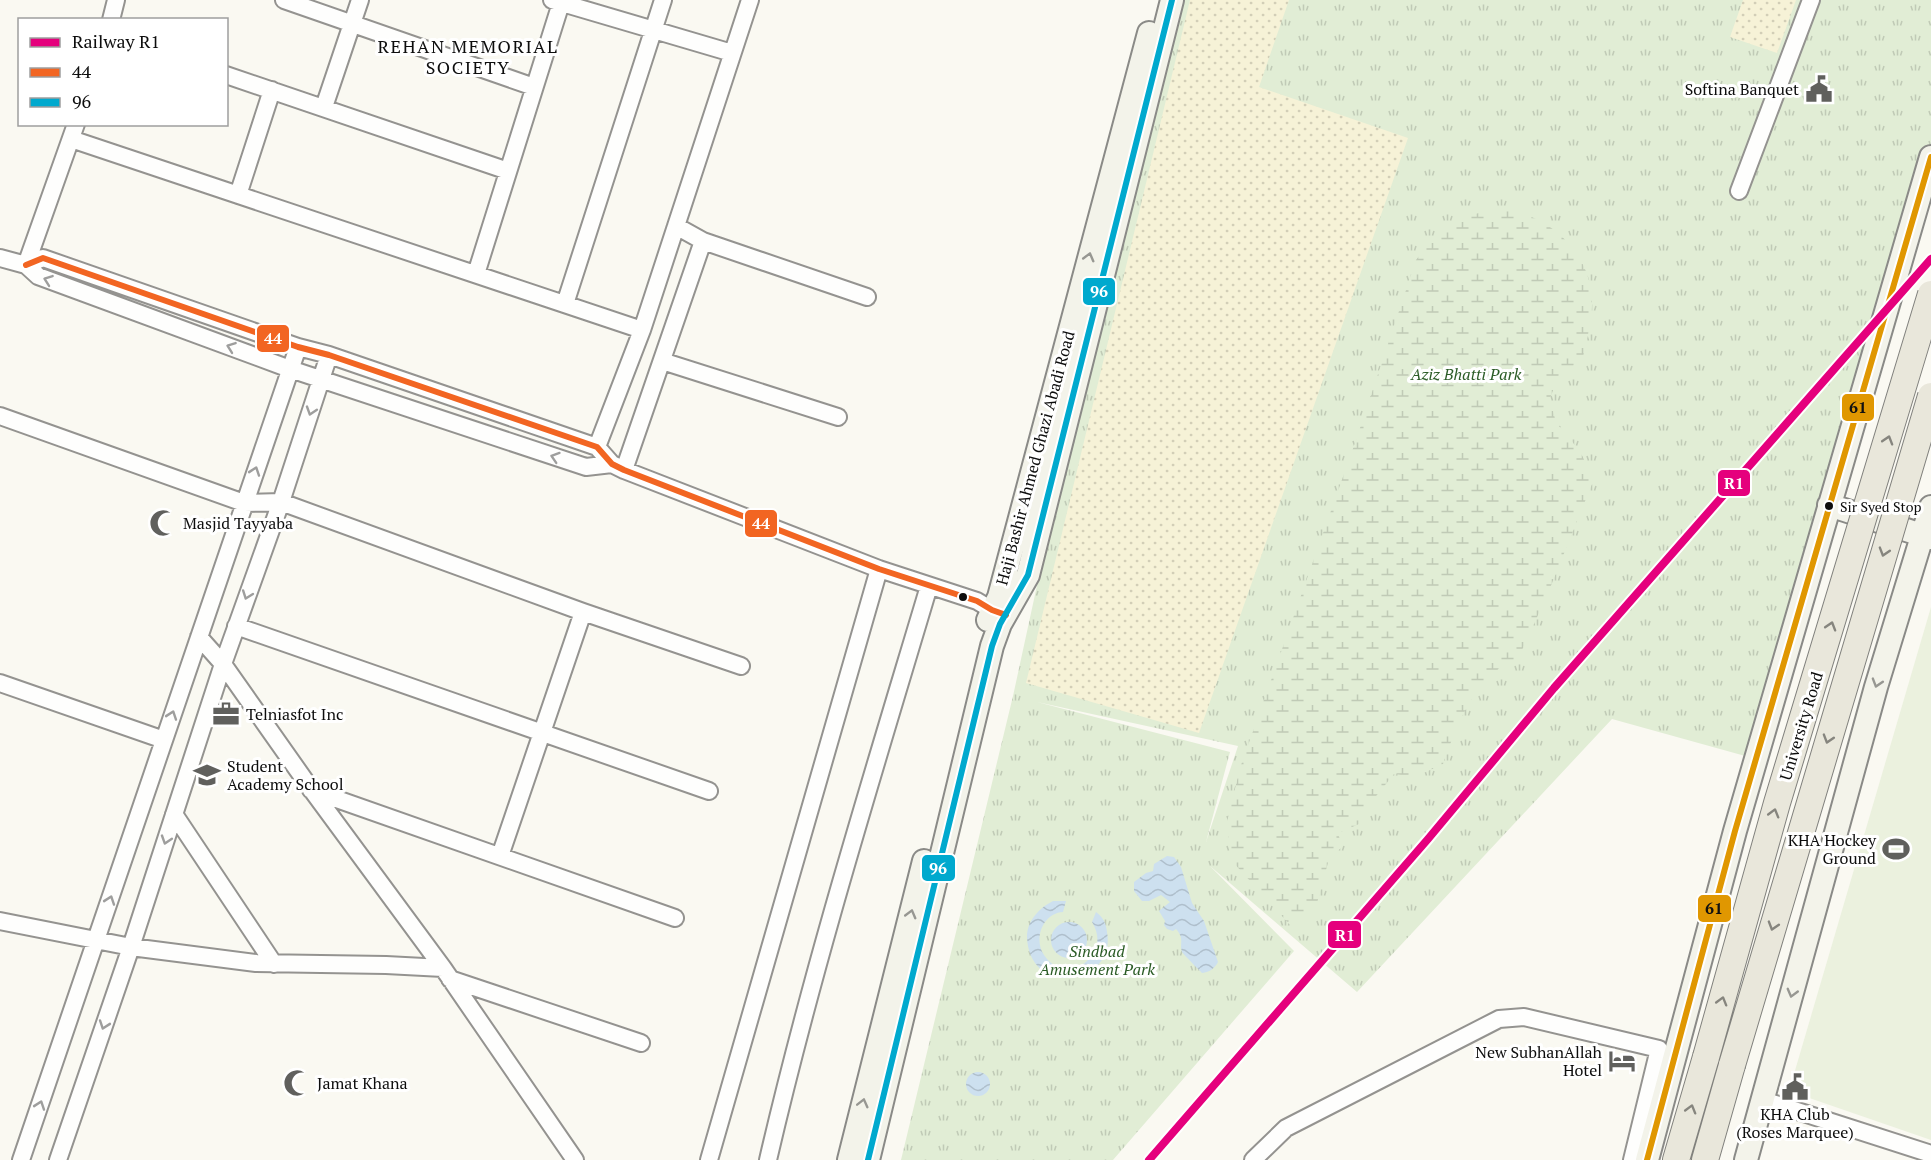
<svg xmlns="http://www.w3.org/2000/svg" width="1931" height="1160" viewBox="0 0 1931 1160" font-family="'PT Serif',serif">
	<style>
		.grass { fill: url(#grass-tufts); fill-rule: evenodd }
		.wetland { fill: url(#wetland-marsh) }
		.sand { fill: url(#sand-dots) }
		.pitch { fill: #ebf1de }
		.water { fill: url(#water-waves) }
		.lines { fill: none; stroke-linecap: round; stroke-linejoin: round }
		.street-casing { stroke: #949390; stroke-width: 20 }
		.secondary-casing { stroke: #8a8a87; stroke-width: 26 }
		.primary-casing { stroke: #81817d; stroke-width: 28 }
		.street { stroke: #fefefd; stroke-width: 16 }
		.secondary { stroke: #f3f3ea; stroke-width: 22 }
		.primary { stroke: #e9e7db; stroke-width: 26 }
		.primary-bridge-casing { stroke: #81817d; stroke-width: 28; stroke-linecap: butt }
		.primary-bridge { stroke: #e9e7db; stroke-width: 26 }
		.bus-1-casing { stroke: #fff; stroke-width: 10 }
		.bus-2-casing { stroke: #fff; stroke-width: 10 }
		.bus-3-casing { stroke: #fff; stroke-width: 10 }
		.bus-1 { stroke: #f26522; stroke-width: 6 }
		.bus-2 { stroke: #00a9ce; stroke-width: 6 }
		.bus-3 { stroke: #e09701; stroke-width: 6 }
		.rail-1-casing { stroke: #fff; stroke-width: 12 }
		.rail-1 { stroke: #e5007d; stroke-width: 8 }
		.oneway { stroke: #979792 }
		.oneway2 { stroke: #9e9e9d }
		.oneway3 { stroke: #86857e }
		.bus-dot { fill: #0d0d0d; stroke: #fff; stroke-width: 2 }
		.labels { text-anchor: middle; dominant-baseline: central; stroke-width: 6; stroke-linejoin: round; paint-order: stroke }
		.bus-label { font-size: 14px; fill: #0d0d0d; stroke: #fff; text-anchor: start }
		.poi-label { font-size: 16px; fill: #0d0d0d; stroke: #fff; text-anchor: start }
		.park-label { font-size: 16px; font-style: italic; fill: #2b5c26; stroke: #fff }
		.street-label { font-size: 16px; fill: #0d0d0d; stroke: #fff }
		.neighbourhood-label { font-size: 18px; letter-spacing: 1.5px; fill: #0d0d0d; stroke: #fff }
		.line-badge { stroke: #fff; stroke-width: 2 }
		.badge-label { font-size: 16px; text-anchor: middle; font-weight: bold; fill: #fff }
		.pale-badge-label { font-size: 16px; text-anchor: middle; font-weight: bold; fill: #111 }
	</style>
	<defs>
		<pattern id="grass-tufts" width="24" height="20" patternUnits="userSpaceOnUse" patternTransform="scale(1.5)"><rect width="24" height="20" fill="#e1edd5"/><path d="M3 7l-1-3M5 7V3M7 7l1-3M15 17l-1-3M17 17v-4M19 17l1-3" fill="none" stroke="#c0cab6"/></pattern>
		<pattern id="wetland-marsh" width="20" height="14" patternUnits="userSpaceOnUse" patternTransform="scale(1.5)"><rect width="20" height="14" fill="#e1edd5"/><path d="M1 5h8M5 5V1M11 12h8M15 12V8" fill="none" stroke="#c0cab6"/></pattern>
		<pattern id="sand-dots" width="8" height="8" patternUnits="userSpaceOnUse" patternTransform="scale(1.5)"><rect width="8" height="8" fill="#f6f2d7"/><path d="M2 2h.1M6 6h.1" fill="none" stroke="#d2ceb7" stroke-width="1.8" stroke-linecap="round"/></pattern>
		<pattern id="water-waves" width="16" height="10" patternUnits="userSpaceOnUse" patternTransform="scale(1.5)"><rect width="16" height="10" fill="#cde0ef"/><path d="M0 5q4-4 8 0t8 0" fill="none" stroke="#afbfcc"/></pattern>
	</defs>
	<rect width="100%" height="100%" fill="#faf9f2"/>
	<path class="grass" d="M1164,0H1931V161L1756,759L1612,719L1357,992L1210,866L1294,951L1113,1160H901L1013,696ZM1037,702L1238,746L1206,842L1230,752Z"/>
	<path class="wetland" d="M1496,209C1505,211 1515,211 1524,214C1563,227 1593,263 1592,305C1592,323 1586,343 1582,361L1560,373L1550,398L1556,423L1569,437L1583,457L1592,484L1548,593L1517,661C1511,664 1502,666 1496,671C1469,692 1454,733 1443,764L1415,777L1394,774L1368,806L1359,824L1338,833L1342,847L1329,859L1317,903L1291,926L1231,860L1227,822L1240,768L1356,440L1416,260C1441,227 1455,217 1496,209Z"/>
	<path class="sand" d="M1190,0H1289L1259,87L1408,138L1199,733L1026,683Z
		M1743,0H1796L1777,53L1730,37Z"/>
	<path class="pitch" d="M1931,607V1140L1789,1091Z"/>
	<path class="water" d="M1167,856L1174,857L1181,867L1192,903L1204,921L1218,962C1215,968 1210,972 1202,973C1198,969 1185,956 1182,952C1179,943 1185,939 1176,929L1173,931L1167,929L1164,925L1165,921L1159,911L1170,902L1161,895L1149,901H1142L1134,891V882L1146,873L1153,871L1154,864Z
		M1053,901H1066L1063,912C1043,913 1033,939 1044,955C1057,975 1082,973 1093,953C1100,943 1098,932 1092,922L1096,912C1103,917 1106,923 1107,932C1117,985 1029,999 1027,937C1027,921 1039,908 1053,901Z
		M1051 940a18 18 0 1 1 36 0a18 18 0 1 1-36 0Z
		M966 1084a12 12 0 1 1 24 0a12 12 0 1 1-24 0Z"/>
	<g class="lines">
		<defs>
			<path id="street" d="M284,0L534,87
				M552,0L732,53
				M111,20L116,0
				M226,75L508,171
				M324,107L360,0
				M71,139L642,330
				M1739,191L1811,0
				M238,195L272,90
				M676,226L703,241L867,297
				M0,258L26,265L38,276L290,369L586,467L612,464
				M26,265L43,258L298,347L329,355L597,447L612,464L624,470L879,569L977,601L992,610L1003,614
				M26,265L76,124
				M476,274L561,3
				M565,304L663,0
				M662,361L838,417
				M0,416L244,503L281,502L583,612L741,666
				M597,447L642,330L750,0
				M624,470L703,241
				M236,626L709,791
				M199,637L223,664L311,789L443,968L575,1160
				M0,683L164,740
				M311,790L675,918
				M174,814L274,964
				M500,856L583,612
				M0,921L131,947L256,963L386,965L443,968
				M450,979L641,1043
				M1763,1100L1931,1154
				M21,1160L298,347
				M58,1160L131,947L223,664L281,502L329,355
				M709,1160L879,569
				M768,1160C813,966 872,777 929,586
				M1253,1160L1286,1128L1499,1019L1524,1017L1659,1049L1632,1160"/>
			<path id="secondary" d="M1829,505L1931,538
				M988,620L999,597L1149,33
				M849,1160L924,861
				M868,1160L992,646L1000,624L1028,575L1172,0
				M1647,1160L1735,831L1931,157
				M1746,1160L1876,687L1931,507"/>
			<path id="primary" d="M1676,1160L1706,1057
				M1705,1160L1732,1065"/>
		</defs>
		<use href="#street" class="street-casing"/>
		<use href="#secondary" class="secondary-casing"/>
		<use href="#primary" class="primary-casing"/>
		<use href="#street" class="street"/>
		<use href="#secondary" class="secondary"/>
		<use href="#primary" class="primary"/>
		<defs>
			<path id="primary-bridge" d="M1706,1057L1777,803L1931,294
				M1732,1065L1931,396"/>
		</defs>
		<use href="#primary-bridge" class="primary-bridge-casing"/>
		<use href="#primary-bridge" class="primary-bridge"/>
		<defs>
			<path id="bus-1" d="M26,265L43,258L298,347L329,355L597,447L612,464L624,470L879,569L977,601L992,610L1006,615"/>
			<path id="bus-2" d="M868,1160L992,646L1000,624L1028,575L1172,0"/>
			<path id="bus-3" d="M1647,1160L1735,831L1931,157"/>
		</defs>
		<use href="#bus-1" class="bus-1-casing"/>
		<use href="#bus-2" class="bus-2-casing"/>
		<use href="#bus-3" class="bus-3-casing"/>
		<use href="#bus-1" class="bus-1"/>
		<use href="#bus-2" class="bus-2"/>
		<use href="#bus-3" class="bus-3"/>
		<defs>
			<path id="rail-1" d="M1149,1160L1428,839L1554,688L1931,259"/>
		</defs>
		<use href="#rail-1" class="rail-1-casing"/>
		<use href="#rail-1" class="rail-1"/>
	</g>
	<defs><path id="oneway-chevron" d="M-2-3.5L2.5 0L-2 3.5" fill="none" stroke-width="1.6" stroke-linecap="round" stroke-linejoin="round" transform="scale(1.5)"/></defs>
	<g class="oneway">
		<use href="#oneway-chevron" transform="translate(1089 257) rotate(-75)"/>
		<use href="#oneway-chevron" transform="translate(1877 683) rotate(107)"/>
		<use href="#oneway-chevron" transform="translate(911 914) rotate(-75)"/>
		<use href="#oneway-chevron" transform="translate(1792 993) rotate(105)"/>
		<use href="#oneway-chevron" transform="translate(863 1103) rotate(-76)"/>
	</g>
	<g class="oneway2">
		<use href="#oneway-chevron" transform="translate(48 280) rotate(-160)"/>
		<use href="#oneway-chevron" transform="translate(231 347) rotate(-160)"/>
		<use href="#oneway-chevron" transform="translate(311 411) rotate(108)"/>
		<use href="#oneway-chevron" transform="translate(555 457) rotate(-162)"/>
		<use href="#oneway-chevron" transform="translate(255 471) rotate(-71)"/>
		<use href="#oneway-chevron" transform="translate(247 595) rotate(110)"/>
		<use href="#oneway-chevron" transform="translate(172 715) rotate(-71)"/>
		<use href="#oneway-chevron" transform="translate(166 840) rotate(108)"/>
		<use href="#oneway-chevron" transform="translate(110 900) rotate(-71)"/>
		<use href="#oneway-chevron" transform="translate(104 1025) rotate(109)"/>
		<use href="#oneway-chevron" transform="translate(40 1105) rotate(-71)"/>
	</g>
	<g class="oneway3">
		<use href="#oneway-chevron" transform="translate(1888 440) rotate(-73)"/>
		<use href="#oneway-chevron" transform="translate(1884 552) rotate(107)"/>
		<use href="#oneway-chevron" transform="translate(1831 626) rotate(-73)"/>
		<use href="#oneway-chevron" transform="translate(1828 739) rotate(107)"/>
		<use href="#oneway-chevron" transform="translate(1774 813) rotate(-74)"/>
		<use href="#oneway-chevron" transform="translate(1773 926) rotate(107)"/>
		<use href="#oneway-chevron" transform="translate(1722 1001) rotate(-74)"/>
		<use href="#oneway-chevron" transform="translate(1691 1109) rotate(-74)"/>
	</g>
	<defs>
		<symbol id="civic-bare" viewBox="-9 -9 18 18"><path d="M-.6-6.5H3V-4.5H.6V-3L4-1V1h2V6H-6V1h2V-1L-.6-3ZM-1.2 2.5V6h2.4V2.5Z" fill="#60605d" stroke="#fff" stroke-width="2.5" paint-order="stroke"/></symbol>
		<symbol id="mosque-bare" viewBox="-9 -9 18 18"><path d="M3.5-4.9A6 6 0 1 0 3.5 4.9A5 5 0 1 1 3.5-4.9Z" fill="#60605d" stroke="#fff" stroke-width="2.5" paint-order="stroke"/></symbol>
		<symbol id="office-bare" viewBox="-9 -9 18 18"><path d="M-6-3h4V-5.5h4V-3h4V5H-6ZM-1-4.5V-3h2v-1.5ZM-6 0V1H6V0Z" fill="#60605d" stroke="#fff" stroke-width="2.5" paint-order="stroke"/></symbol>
		<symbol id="school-bare" viewBox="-9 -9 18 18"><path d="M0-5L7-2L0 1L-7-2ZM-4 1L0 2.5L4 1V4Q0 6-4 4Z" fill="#60605d" stroke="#fff" stroke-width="2.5" paint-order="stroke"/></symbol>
		<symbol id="stadium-bare" viewBox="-9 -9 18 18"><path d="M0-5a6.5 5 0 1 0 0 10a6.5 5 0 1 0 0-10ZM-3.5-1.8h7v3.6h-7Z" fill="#60605d" stroke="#fff" stroke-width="2.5" paint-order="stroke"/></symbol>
		<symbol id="hotel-bare" viewBox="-9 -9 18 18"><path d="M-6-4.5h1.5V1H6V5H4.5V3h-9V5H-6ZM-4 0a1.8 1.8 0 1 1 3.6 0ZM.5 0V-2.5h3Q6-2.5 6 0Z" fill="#60605d" stroke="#fff" stroke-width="2.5" paint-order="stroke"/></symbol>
	</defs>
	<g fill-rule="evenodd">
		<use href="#civic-bare" x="1800" y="70" width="38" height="38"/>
		<use href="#mosque-bare" x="144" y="504" width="38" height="38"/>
		<use href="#office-bare" x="207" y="695" width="38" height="38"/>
		<use href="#school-bare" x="188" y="756" width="38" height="38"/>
		<use href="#stadium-bare" x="1877" y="830" width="38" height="38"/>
		<use href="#hotel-bare" x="1603" y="1042" width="38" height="38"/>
		<use href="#mosque-bare" x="278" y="1064" width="38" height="38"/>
		<use href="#civic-bare" x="1776" y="1068" width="38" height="38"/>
	</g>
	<g class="bus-dot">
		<circle cx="1829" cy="506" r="5"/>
		<circle cx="963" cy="597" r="5"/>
	</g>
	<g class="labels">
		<g class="bus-label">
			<text x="1840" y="506">Sir Syed Stop</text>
		</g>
		<g class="poi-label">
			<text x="1799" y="89" text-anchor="end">Softina Banquet</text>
			<text x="183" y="523">Masjid Tayyaba</text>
			<text x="246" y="714">Telniasfot Inc</text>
			<text x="227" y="766">Student<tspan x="227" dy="18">Academy School</tspan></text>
			<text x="1876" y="840" text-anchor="end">KHA Hockey<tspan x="1876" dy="18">Ground</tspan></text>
			<text x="1602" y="1052" text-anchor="end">New SubhanAllah<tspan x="1602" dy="18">Hotel</tspan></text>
			<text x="317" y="1083">Jamat Khana</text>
			<text x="1795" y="1114" text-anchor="middle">KHA Club<tspan x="1795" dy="18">(Roses Marquee)</tspan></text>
		</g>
		<g class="park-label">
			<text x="1466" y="374">Aziz Bhatti Park</text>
			<text x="1097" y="951">Sindbad<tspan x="1097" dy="18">Amusement Park</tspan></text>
		</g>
		<g class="street-label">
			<text transform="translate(1035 458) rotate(-75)">Haji Bashir Ahmed Ghazi Abadi Road</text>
			<text transform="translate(1801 726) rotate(-73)">University Road</text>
		</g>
		<g class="neighbourhood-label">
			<text x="468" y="46">REHAN MEMORIAL<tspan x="468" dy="21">SOCIETY</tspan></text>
		</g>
	</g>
	<g class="line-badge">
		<rect x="1082" y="277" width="34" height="29" rx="6" fill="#00a9ce"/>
		<rect x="256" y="324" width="34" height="29" rx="6" fill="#f26522"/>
		<rect x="1841" y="393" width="34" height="29" rx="6" fill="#e09701"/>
		<rect x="1717" y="469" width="34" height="28" rx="6" fill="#e5007d"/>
		<rect x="744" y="509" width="34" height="29" rx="6" fill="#f26522"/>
		<rect x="921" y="854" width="35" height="28" rx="6" fill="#00a9ce"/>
		<rect x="1697" y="894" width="35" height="29" rx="6" fill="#e09701"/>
		<rect x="1327" y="920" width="35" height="29" rx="6" fill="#e5007d"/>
	</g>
	<g class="badge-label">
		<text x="1099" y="297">96</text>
		<text x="273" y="344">44</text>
		<text x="1734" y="489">R1</text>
		<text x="761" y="529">44</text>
		<text x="938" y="874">96</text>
		<text x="1345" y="941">R1</text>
	</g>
	<g class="pale-badge-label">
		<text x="1858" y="413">61</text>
		<text x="1714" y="914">61</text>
	</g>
	<rect x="18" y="18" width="210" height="108" fill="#ffffff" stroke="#9e9e9e" stroke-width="1.5"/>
	<rect x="30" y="38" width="30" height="9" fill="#e5007d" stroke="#9e9e9e" stroke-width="1.5"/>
	<text x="72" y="48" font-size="18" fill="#0d0d0d">Railway R1</text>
	<rect x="30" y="68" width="30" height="9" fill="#f26522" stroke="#9e9e9e" stroke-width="1.5"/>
	<text x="72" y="78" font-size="18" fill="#0d0d0d">44</text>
	<rect x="30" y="98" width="30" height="9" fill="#00a9ce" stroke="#9e9e9e" stroke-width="1.5"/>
	<text x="72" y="108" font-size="18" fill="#0d0d0d">96</text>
</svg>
